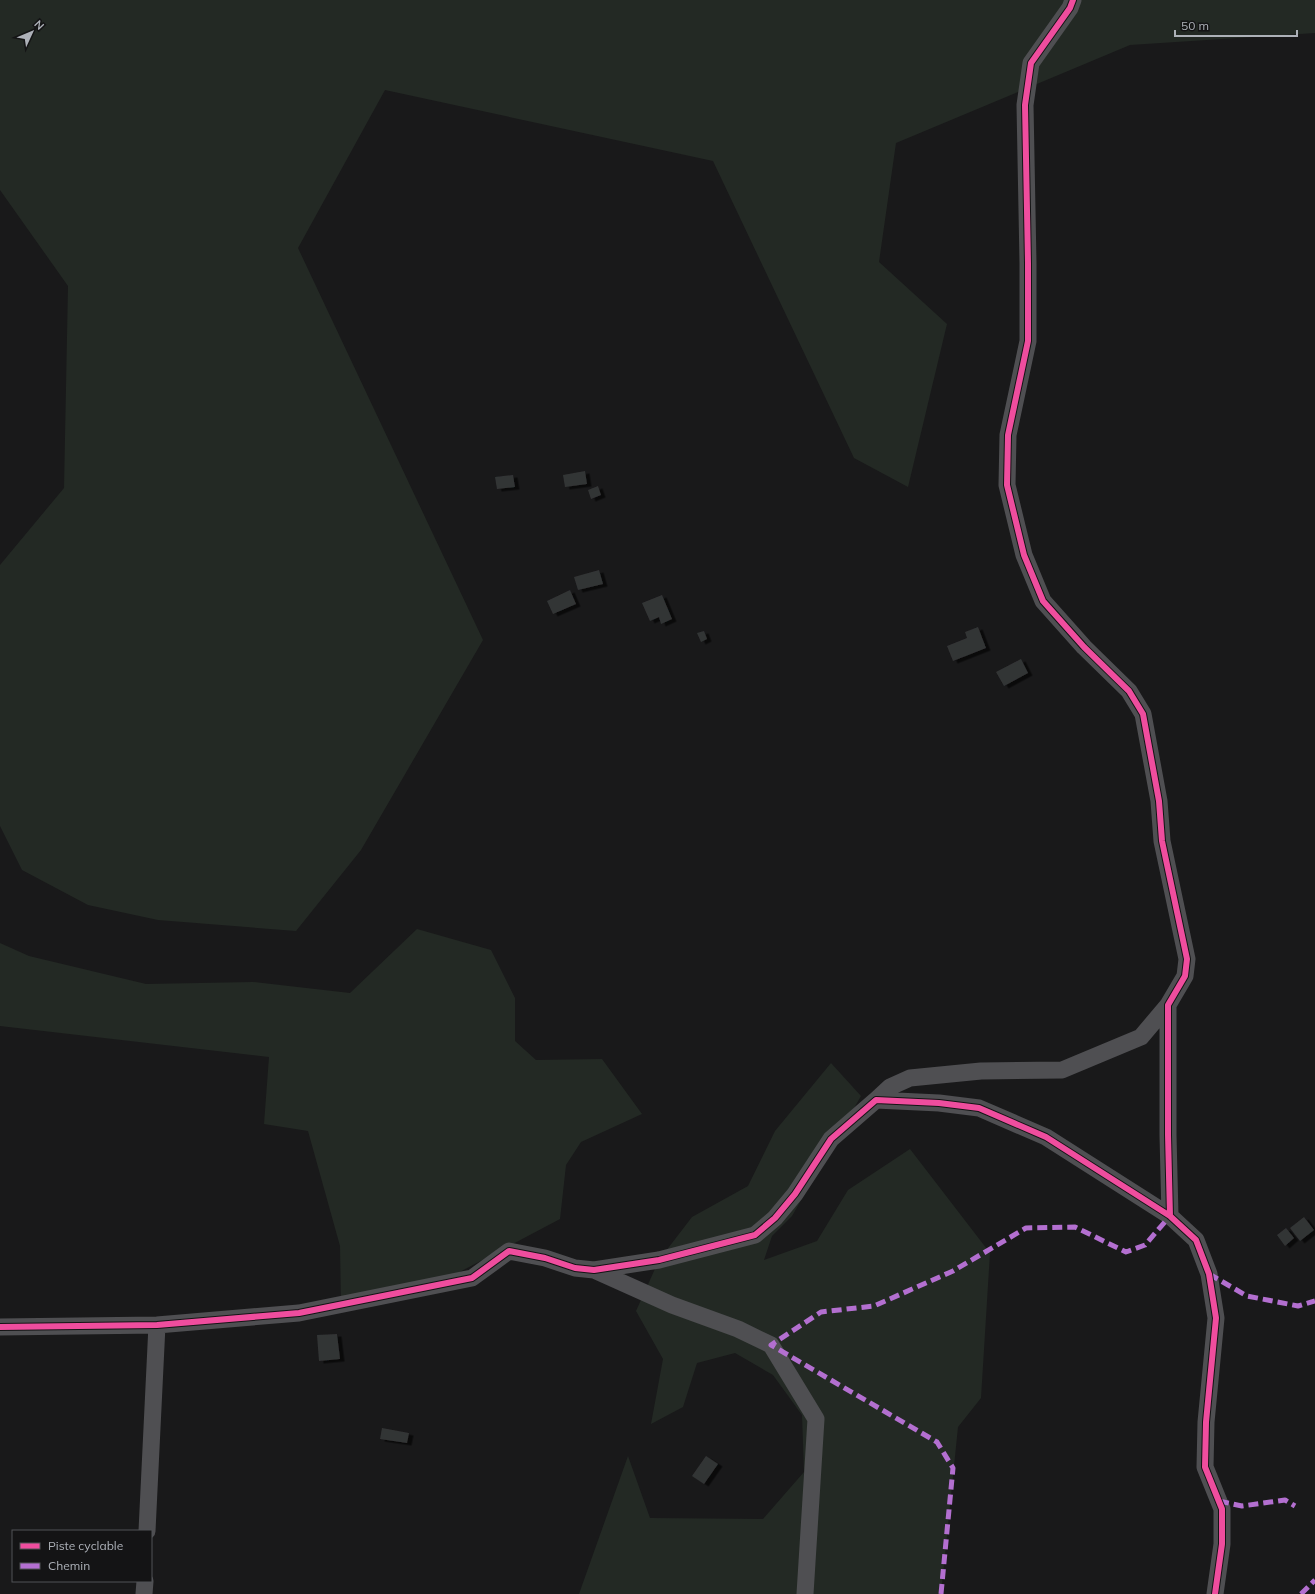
<svg xmlns="http://www.w3.org/2000/svg" width="1315" height="1594" viewBox="0 0 1315 1594" font-family="Mulish,sans-serif">
	<style>
		.green { fill: #232924 }
		.building { fill: #333435; filter: url(#shadow) }
		.lines { fill: none; stroke-linecap: round; stroke-linejoin: round }
		.minor { stroke: #4f4f52; stroke-width: 17 }
		.quiet { stroke: #b36fd0; stroke-width: 5; stroke-dasharray: 10 5; stroke-linecap: butt }
		.cycleway-casing { stroke: #141415; stroke-width: 8 }
		.cycleway { stroke: #ef4d9e; stroke-width: 6 }
	</style>
	<defs>
		<filter id="shadow"><feDropShadow dx="4.5" dy="2.5" stdDeviation="0" flood-color="#0009"/></filter>
	</defs>
	<rect width="100%" height="100%" fill="#19191a"/>
	<path class="green" d="M0,0H1315V33L1130,45L896,143L879,262L947,324L908,487L854,458L713,161L385,90L298,248L483,640L361,850L296,931L158,920L88,905L22,870L0,826V565L64,488L68,286L0,190Z
		M417,929L491,950L515,998V1041L536,1060L602,1059L642,1114L581,1142L566,1165L560,1219L433,1286L341,1304L340,1246L308,1131L264,1124L269,1057L0,1026V943L29,956L146,984L253,982L350,993Z
		M831,1063L861,1096L792,1216L772,1236L764,1260L817,1241L848,1190L910,1149L990,1253L981,1398L958,1427L941,1594H579L628,1456L650,1518L763,1519L804,1472L802,1415L773,1375L735,1353L697,1363L683,1407L651,1424L663,1359L636,1311L659,1260L692,1217L748,1186L775,1131Z"/>
	<path class="building" d="M585,471L587,484L565,487L563,475Z
		M513,475L515,487L497,489L495,477Z
		M598,486L601,495L591,499L588,490Z
		M599,570L603,584L578,590L574,577Z
		M570,590L576,604L553,614L547,601Z
		M662,595L672,619L661,624L659,617L650,621L642,603Z
		M978,627L986,648L953,661L947,646L967,638L965,632Z
		M704,631L707,639L701,642L697,633Z
		M1021,659L1028,673L1004,686L996,672Z
		M1304,1217L1314,1230L1300,1241L1290,1228Z
		M1286,1228L1294,1238L1285,1246L1277,1235Z
		M337,1334L340,1359L319,1361L317,1335Z
		M382,1428L409,1433L407,1443L380,1439Z
		M706,1456L718,1464L704,1484L692,1476Z"/>
	<g class="lines">
		<path class="minor" d="M1073,0L1070,8L1031,63L1025,105L1028,263V341L1008,435L1007,485L1024,555L1043,601L1084,647L1129,691L1143,714L1159,801L1162,841L1187,959L1185,976L1168,1005V1135L1170,1216
			M876,1100L890,1087L910,1078L981,1071L1062,1070L1141,1037L1168,1005
			M594,1270L672,1305L738,1329L771,1345L816,1419L805,1594
			M0,1327L157,1325L299,1313L472,1278L509,1251L545,1258L575,1268L594,1270L659,1260L755,1235L775,1218L795,1194L831,1139L876,1100L939,1103L979,1108L1046,1137L1170,1216L1196,1240L1209,1274L1216,1318L1206,1422L1205,1467L1222,1509V1544L1215,1594
			M147,1531L157,1325
			M144,1594L145,1581"/>
		<path class="quiet" d="M1209,1274L1247,1296L1298,1306L1315,1301
			M1219,1501L1242,1506L1285,1500L1295,1506
			M941,1594L953,1468L937,1442L771,1345L821,1312L874,1306L953,1271L1026,1228L1075,1227L1126,1252L1145,1245L1170,1216
			M1301,1594L1315,1580"/>
		<defs>
			<path id="cycleway" d="M1073,0L1070,8L1031,63L1025,105L1028,263V341L1008,435L1007,485L1024,555L1043,601L1084,647L1129,691L1143,714L1159,801L1162,841L1187,959L1185,976L1168,1005V1135L1170,1216
				M0,1327L157,1325L299,1313L472,1278L509,1251L545,1258L575,1268L594,1270L659,1260L755,1235L775,1218L795,1194L831,1139L876,1100L939,1103L979,1108L1046,1137L1170,1216L1196,1240L1209,1274L1216,1318L1206,1422L1205,1467L1222,1509V1544L1215,1594"/>
		</defs>
		<use href="#cycleway" class="cycleway-casing"/>
		<use href="#cycleway" class="cycleway"/>
	</g>
	<rect x="12" y="1530" width="140" height="52" fill="#141415" stroke="#515356"/>
	<rect x="20" y="1543" width="20" height="6" fill="#ef4d9e" stroke="#515356"/>
	<text x="48" y="1550" font-size="12" fill="#adb1b8">Piste cyclable</text>
	<rect x="20" y="1563" width="20" height="6" fill="#b36fd0" stroke="#515356"/>
	<text x="48" y="1570" font-size="12" fill="#adb1b8">Chemin</text>
	<g transform="translate(32 32) rotate(46)" stroke="#141415" stroke-width="3" paint-order="stroke">
	<path d="M0-3L7 15L0 10L-7 15Z" fill="#adb1b8"/>
	<text y="-6" font-size="11" font-weight="bold" text-anchor="middle" fill="#adb1b8">N</text>
	</g>
	<path d="M1175 30v6h122v-6" fill="none" stroke="#adb1b8" stroke-width="2"/>
	<text x="1181" y="30" font-size="12" fill="#adb1b8" stroke="#141415" stroke-width="3" paint-order="stroke">50 m</text>
</svg>
